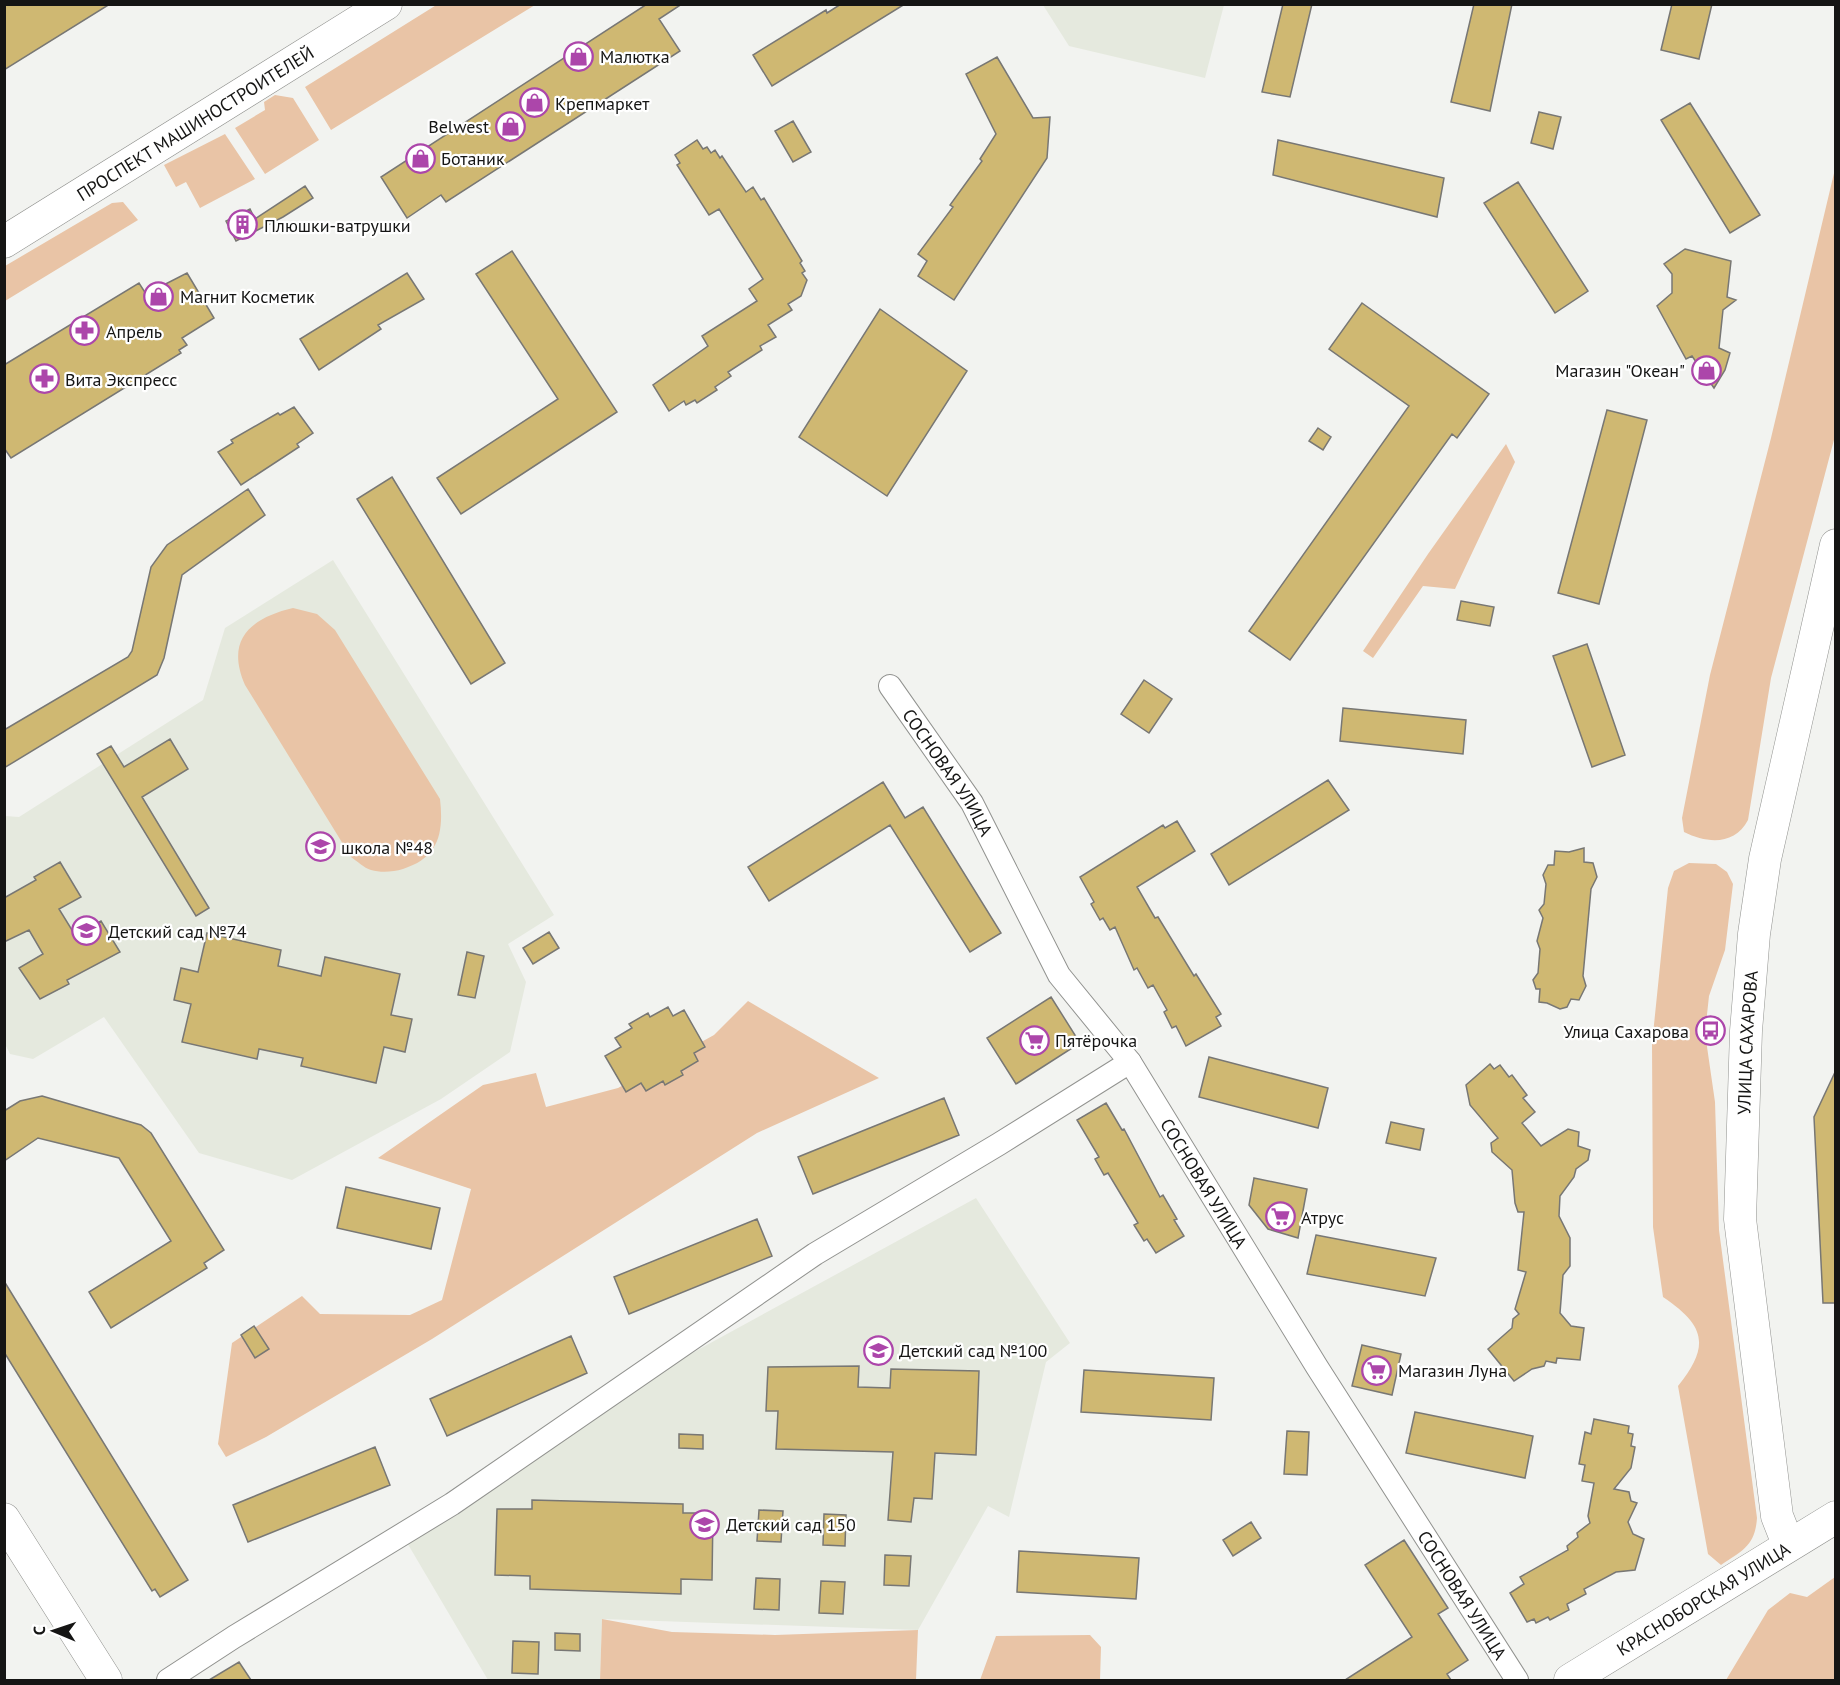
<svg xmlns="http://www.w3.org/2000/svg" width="1840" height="1685" viewBox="0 0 1840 1685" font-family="'PT Sans',sans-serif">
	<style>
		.built { fill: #e5e9de }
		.green { fill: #e9c4a6 }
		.building { fill: #cfb872; stroke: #787774; stroke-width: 1.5 }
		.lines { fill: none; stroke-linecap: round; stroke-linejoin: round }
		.street-casing { stroke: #91928f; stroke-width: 24 }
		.secondary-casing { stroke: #91928f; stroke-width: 33 }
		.street { stroke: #fff; stroke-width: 22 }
		.secondary { stroke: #fff; stroke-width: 32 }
		.labels { text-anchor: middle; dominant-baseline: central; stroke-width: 4.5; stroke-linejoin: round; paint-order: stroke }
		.poi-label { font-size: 18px; fill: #151514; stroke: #fff; text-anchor: start }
		.street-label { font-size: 18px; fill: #151514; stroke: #fff }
	</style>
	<rect width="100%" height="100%" fill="#f2f3f0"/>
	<path class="built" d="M1043,5H1224L1205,78L1069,46Z
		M333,560L554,915L508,944L526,982L510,1052L441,1099L292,1180L199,1153L104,1017L33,1059L10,1054L5,1044V816L19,817L203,700L225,628Z
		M976,1198L1070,1343L1046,1362L1009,1517L988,1506L918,1630L602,1619L600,1680H488L406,1541L683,1358Z"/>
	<path class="green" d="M438,4L535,5L331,130L305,87Z
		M275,95L293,98L319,140L265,174L235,128L265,110L264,102Z
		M225,134L255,179L200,208L186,182L176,187L164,165Z
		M1835,169V436L1771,678L1748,820C1735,845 1708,844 1684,832L1682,818L1710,675L1771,438Z
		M123,202L138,220L5,301V266L112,203Z
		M1506,444L1515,462L1455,589L1423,586L1373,658L1363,651L1428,554Z
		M293,608L317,614L335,630L440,799C444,834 438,858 403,869C393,872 381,873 371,870C364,868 357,861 351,857L245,685C225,639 251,618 293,608Z
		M1689,863L1716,864L1727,872L1733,884L1725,950L1709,996L1705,1033L1715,1102L1719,1230L1757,1518C1755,1546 1743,1550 1721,1565L1708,1554L1678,1386C1710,1346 1706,1326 1663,1297L1653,1227L1652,1044L1668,888L1674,871Z
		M748,1001L879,1078L757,1133L432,1339L266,1437L226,1457L218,1444L232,1343L302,1296L320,1314L410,1315L442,1300L471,1189L378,1158L483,1085L536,1073L546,1107L618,1088L714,1035Z
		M1835,1577V1680H1726L1768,1610L1790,1593L1807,1597Z
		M602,1619L672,1632L775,1635L918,1630L916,1680H600Z
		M1090,1635L1101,1647L1100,1680H980L996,1636Z"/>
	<path class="building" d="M4,4H110L4,70Z
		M647,4H682L659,19L680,51L446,202L441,195L407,218L381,177Z
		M841,4H905L772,86L753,55L826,10L827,13Z
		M1283,4H1312L1290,97L1262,92Z
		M1474,4H1512L1490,111L1451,102Z
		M1672,4H1712L1699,59L1661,50Z
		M997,57L1033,118L1050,117L1047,158L954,300L918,276L927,261L918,254L953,207L950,205L982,161L980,159L996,134L966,74Z
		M1690,103L1760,215L1730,233L1661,120Z
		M1539,112L1561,117L1553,149L1531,143Z
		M793,121L811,152L793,162L775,131Z
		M697,140L703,149L707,147L711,153L715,150L720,158L722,156L746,192L753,187L761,200L764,198L802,261L800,263L805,271L802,273L807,280L801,296L788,304L792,310L768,325L776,337L760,346L762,350L728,372L731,376L715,387L717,390L697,403L695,400L686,405L684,401L669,411L653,385L708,346L702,336L757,301L749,289L763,279L719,209L709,215L677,165L680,163L675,155Z
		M1278,140L1444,178L1437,217L1273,175Z
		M1518,182L1588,291L1555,313L1484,203Z
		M305,186L313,198L283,217L236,241L226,221L250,209L255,219Z
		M1685,249L1731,261L1727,297L1736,300L1723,310L1719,348L1730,353L1725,370L1714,388L1692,356L1686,359L1657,306L1672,293V274L1664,264Z
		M512,251L617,412L461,514L437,478L558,399L476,274Z
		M187,273L214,318L182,338L187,345L179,350L181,353L11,458L4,448V365L139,283L146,294Z
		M407,273L424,299L378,325L381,329L319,370L300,339Z
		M1362,303L1489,394L1457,438L1452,434L1290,660L1249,631L1409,406L1329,349Z
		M880,309L967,371L887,496L799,437Z
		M294,407L313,433L297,444L299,447L241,485L218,452L233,443L231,440L278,413L280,415Z
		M1607,410L1647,420L1599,604L1558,593Z
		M1318,428L1331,437L1323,450L1309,441Z
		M392,477L505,663L471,684L357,499Z
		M248,489L265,515L182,575L164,658L157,675L4,768V730L128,657L132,651L151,567L167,545Z
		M1461,601L1494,607L1490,626L1457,620Z
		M1587,644L1625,755L1592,767L1553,656Z
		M1144,680L1172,699L1149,733L1121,714Z
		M1343,708L1466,720L1463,754L1340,741Z
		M170,739L188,769L142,797L209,908L196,916L97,754L111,746L124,767Z
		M1328,780L1349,810L1229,885L1211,854Z
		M883,782L905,818L923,807L1001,933L970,952L890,825L769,901L748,867Z
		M1177,821L1195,851L1137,887L1155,918L1158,917L1194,976L1196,974L1221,1014L1216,1017L1221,1026L1186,1046L1176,1026L1172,1028L1164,1012L1167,1010L1153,985L1148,988L1137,968L1134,970L1115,927L1110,930L1103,918L1100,920L1091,904L1094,902L1080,877L1163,825L1165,828Z
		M1584,848V862L1593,863L1597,877L1591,889L1583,976L1586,986L1579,1000L1571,999L1567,1007L1560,1009L1547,1003L1539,1002L1540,989H1536L1533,980L1538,973L1540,949L1537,941L1543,918L1539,910L1544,904L1546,884L1543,875L1548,865H1554L1555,851L1569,852Z
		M60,862L81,897L59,909L75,935L101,921L120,952L67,980L69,984L40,999L19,968L43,954L29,930L4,942V898L36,880L34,877Z
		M549,932L559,948L533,964L523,948Z
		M207,933L281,950L278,966L321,976L325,957L400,974L391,1015L412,1019L405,1052L384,1047L376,1083L301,1066L303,1058L259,1049L257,1059L182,1042L191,1004L174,1000L181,968L198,972Z
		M467,952L484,956L475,998L458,995Z
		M1051,997L1080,1043L1016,1084L987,1038Z
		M668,1007L673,1016L684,1010L705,1047L694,1053L698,1061L681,1071L683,1075L665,1085L663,1081L646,1091L641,1083L626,1092L605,1056L621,1047L615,1038L632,1028L629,1024L648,1013L650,1017Z
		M1209,1057L1328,1088L1318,1128L1199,1097Z
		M1490,1064L1494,1069L1500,1065L1509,1077L1512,1075L1527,1095L1523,1098L1535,1112L1522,1123L1541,1146L1568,1129L1579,1132L1578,1146L1590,1150L1588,1160L1576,1169L1574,1177L1560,1196L1559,1216L1570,1238V1266L1563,1275L1560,1313L1571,1326L1584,1328L1580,1360L1557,1358L1556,1363L1546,1361L1544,1366L1532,1369L1514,1381L1488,1349L1512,1328L1513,1319L1519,1314L1515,1309L1526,1272L1518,1270L1524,1212H1518L1515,1203L1512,1170L1492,1152L1491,1143L1498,1138L1470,1105L1466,1085Z
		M1836,1070V1303H1823L1814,1117Z
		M42,1096L141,1125L151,1133L224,1250L204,1263L207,1268L111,1328L89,1292L171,1241L119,1158L38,1138L4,1161V1111L20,1101Z
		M944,1098L959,1135L813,1194L798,1157Z
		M1106,1103L1122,1130L1124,1129L1160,1197L1163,1195L1177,1219L1174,1220L1184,1236L1156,1253L1147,1239L1144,1241L1134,1225L1138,1223L1108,1173L1104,1175L1095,1159L1099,1157L1077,1120Z
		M1391,1122L1424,1129L1420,1150L1386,1143Z
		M1254,1178L1307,1189L1298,1238L1268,1229L1249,1205Z
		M346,1187L440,1208L431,1249L337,1228Z
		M757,1219L772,1256L629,1314L614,1277Z
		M1316,1235L1436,1258L1425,1296L1307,1274Z
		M4,1281L188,1580L160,1597L155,1589L152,1591L4,1352Z
		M254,1326L269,1349L255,1358L241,1335Z
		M571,1336L587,1373L447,1436L430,1399Z
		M1362,1345L1401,1354L1392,1395L1352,1386Z
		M859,1366L858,1387L890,1388L891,1369L979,1371L976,1455L935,1453L932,1499L914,1498L911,1522L888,1520L893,1452L776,1449L778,1411H766L768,1367Z
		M1084,1370L1214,1378L1211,1420L1081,1412Z
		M1415,1412L1533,1436L1525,1478L1406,1453Z
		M1594,1419L1629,1426L1628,1433L1633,1434L1631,1446L1635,1447L1631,1468L1614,1489L1629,1492L1631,1501L1637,1503L1628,1522L1633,1534L1644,1539L1635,1570L1616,1572L1584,1589L1586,1594L1567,1604L1569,1610L1550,1620L1548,1617L1536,1623L1534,1619L1527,1622L1510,1593L1524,1584L1520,1577L1568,1550L1567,1546L1578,1537L1577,1533L1590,1523L1588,1516L1594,1483L1582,1481L1585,1465L1579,1464L1585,1432L1591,1434Z
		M1287,1431L1309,1432L1307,1475L1284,1474Z
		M679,1434L703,1435V1449L679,1448Z
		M375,1447L390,1485L248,1542L233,1505Z
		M532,1500L683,1504V1513H713L712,1580L681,1579V1594L530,1589V1576L495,1575L497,1509H532Z
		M759,1510L783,1511L781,1542L757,1541Z
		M824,1514L846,1515L845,1546L823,1545Z
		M1251,1522L1261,1538L1233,1556L1223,1540Z
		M1404,1540L1448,1608L1438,1614L1468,1660L1447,1674L1451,1680H1345L1412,1637L1365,1565Z
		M1019,1551L1139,1558L1136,1599L1017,1592Z
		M885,1555L911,1556L909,1586L884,1585Z
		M756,1578L780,1579L779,1610L754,1609Z
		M821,1581L845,1582L843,1614L819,1613Z
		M555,1633L580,1634V1651L555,1650Z
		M513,1641L539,1642L538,1674L512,1673Z
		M239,1662L251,1680H209Z"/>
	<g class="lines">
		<defs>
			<g id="street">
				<path id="s1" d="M890,686L972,803L1059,975L1130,1062L1317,1367L1517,1680"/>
				<path d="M168,1680L234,1637L452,1504L815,1254L999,1144L1130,1062"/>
			</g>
			<g id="secondary">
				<path id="s2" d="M4,242L386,4"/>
				<path d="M4,1519L106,1680"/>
				<path id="s3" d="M1788,1544L1777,1516L1740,1219L1746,1031L1754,934L1765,859L1836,545"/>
				<path id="s4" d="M1570,1680L1836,1517"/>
			</g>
		</defs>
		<use href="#street" class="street-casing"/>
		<use href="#secondary" class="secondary-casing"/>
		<use href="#street" class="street"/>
		<use href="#secondary" class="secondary"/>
	</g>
	<defs>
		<symbol id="shop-ring" viewBox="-11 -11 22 22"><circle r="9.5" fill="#fff" stroke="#ac46aa" stroke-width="1.5"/><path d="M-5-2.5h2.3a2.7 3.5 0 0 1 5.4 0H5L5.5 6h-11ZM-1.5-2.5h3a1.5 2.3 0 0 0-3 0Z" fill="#ac46aa"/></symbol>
		<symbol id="building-ring" viewBox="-11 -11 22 22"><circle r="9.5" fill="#fff" stroke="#ac46aa" stroke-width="1.5"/><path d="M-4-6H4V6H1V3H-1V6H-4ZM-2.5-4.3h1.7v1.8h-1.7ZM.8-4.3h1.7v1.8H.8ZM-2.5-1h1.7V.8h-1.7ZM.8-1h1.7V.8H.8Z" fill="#ac46aa"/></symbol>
		<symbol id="pharmacy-ring" viewBox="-11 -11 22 22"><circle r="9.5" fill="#fff" stroke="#ac46aa" stroke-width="1.5"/><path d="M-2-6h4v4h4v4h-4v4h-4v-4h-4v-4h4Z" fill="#ac46aa"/></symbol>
		<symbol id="school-ring" viewBox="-11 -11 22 22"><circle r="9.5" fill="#fff" stroke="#ac46aa" stroke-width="1.5"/><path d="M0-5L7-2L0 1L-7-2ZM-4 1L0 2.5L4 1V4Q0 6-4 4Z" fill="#ac46aa"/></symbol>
		<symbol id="bus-ring" viewBox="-11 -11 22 22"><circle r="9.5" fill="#fff" stroke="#ac46aa" stroke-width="1.5"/><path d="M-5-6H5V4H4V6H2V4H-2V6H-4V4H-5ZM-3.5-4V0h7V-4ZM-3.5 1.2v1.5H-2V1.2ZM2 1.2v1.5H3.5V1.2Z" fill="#ac46aa"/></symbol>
		<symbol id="supermarket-ring" viewBox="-11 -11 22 22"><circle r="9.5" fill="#fff" stroke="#ac46aa" stroke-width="1.5"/><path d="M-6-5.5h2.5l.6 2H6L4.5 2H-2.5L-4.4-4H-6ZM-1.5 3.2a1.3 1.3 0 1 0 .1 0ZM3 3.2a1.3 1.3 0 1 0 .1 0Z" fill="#ac46aa"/></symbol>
	</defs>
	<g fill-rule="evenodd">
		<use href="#shop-ring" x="562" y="40" width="33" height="33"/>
		<use href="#shop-ring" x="518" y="86" width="33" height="33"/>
		<use href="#shop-ring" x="494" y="110" width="33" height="33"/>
		<use href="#shop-ring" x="404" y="142" width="33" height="33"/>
		<use href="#building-ring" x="226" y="208" width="33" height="33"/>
		<use href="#shop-ring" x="142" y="280" width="33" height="33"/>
		<use href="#pharmacy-ring" x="68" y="314" width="33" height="33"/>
		<use href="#shop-ring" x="1690" y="354" width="33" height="33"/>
		<use href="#pharmacy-ring" x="28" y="362" width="33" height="33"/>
		<use href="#school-ring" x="304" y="830" width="33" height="33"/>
		<use href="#school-ring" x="70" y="914" width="33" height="33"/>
		<use href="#bus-ring" x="1694" y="1014" width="33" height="33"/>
		<use href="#supermarket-ring" x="1018" y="1024" width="33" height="33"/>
		<use href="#supermarket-ring" x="1264" y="1200" width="33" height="33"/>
		<use href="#school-ring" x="862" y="1334" width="33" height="33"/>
		<use href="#supermarket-ring" x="1360" y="1354" width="33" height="33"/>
		<use href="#school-ring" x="688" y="1508" width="33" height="33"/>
	</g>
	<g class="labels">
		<g class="poi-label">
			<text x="600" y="56">Малютка</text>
			<text x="555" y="103">Крепмаркет</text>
			<text x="489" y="126" text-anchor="end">Belwest</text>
			<text x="441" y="158">Ботаник</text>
			<text x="264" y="225">Плюшки-ватрушки</text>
			<text x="180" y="296">Магнит Косметик</text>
			<text x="106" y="331">Апрель</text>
			<text x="1685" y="370" text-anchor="end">Магазин "Океан"</text>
			<text x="65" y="379">Вита Экспресс</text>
			<text x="341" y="847">школа №48</text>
			<text x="108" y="931">Детский сад №74</text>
			<text x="1689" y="1031" text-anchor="end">Улица Сахарова</text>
			<text x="1055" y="1040">Пятёрочка</text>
			<text x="1301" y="1217">Атрус</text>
			<text x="899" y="1350">Детский сад №100</text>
			<text x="1398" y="1370">Магазин Луна</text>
			<text x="726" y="1524">Детский сад 150</text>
		</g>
		<g class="street-label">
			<text stroke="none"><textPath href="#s2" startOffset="225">ПРОСПЕКТ МАШИНОСТРОИТЕЛЕЙ</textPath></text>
			<text stroke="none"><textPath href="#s1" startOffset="104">СОСНОВАЯ УЛИЦА</textPath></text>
			<text stroke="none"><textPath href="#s3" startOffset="506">УЛИЦА САХАРОВА</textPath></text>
			<text stroke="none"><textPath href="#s1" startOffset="590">СОСНОВАЯ УЛИЦА</textPath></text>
			<text stroke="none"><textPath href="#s1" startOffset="1076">СОСНОВАЯ УЛИЦА</textPath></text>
			<text stroke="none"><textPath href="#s4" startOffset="156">КРАСНОБОРСКАЯ УЛИЦА</textPath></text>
		</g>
	</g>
	<rect width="1840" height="1685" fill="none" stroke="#151514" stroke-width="12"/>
	<g transform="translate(54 1631) rotate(272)" stroke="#ffffff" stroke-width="4.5" paint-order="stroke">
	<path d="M0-4.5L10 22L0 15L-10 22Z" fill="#151514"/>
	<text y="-9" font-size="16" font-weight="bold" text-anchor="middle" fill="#151514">С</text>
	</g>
</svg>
